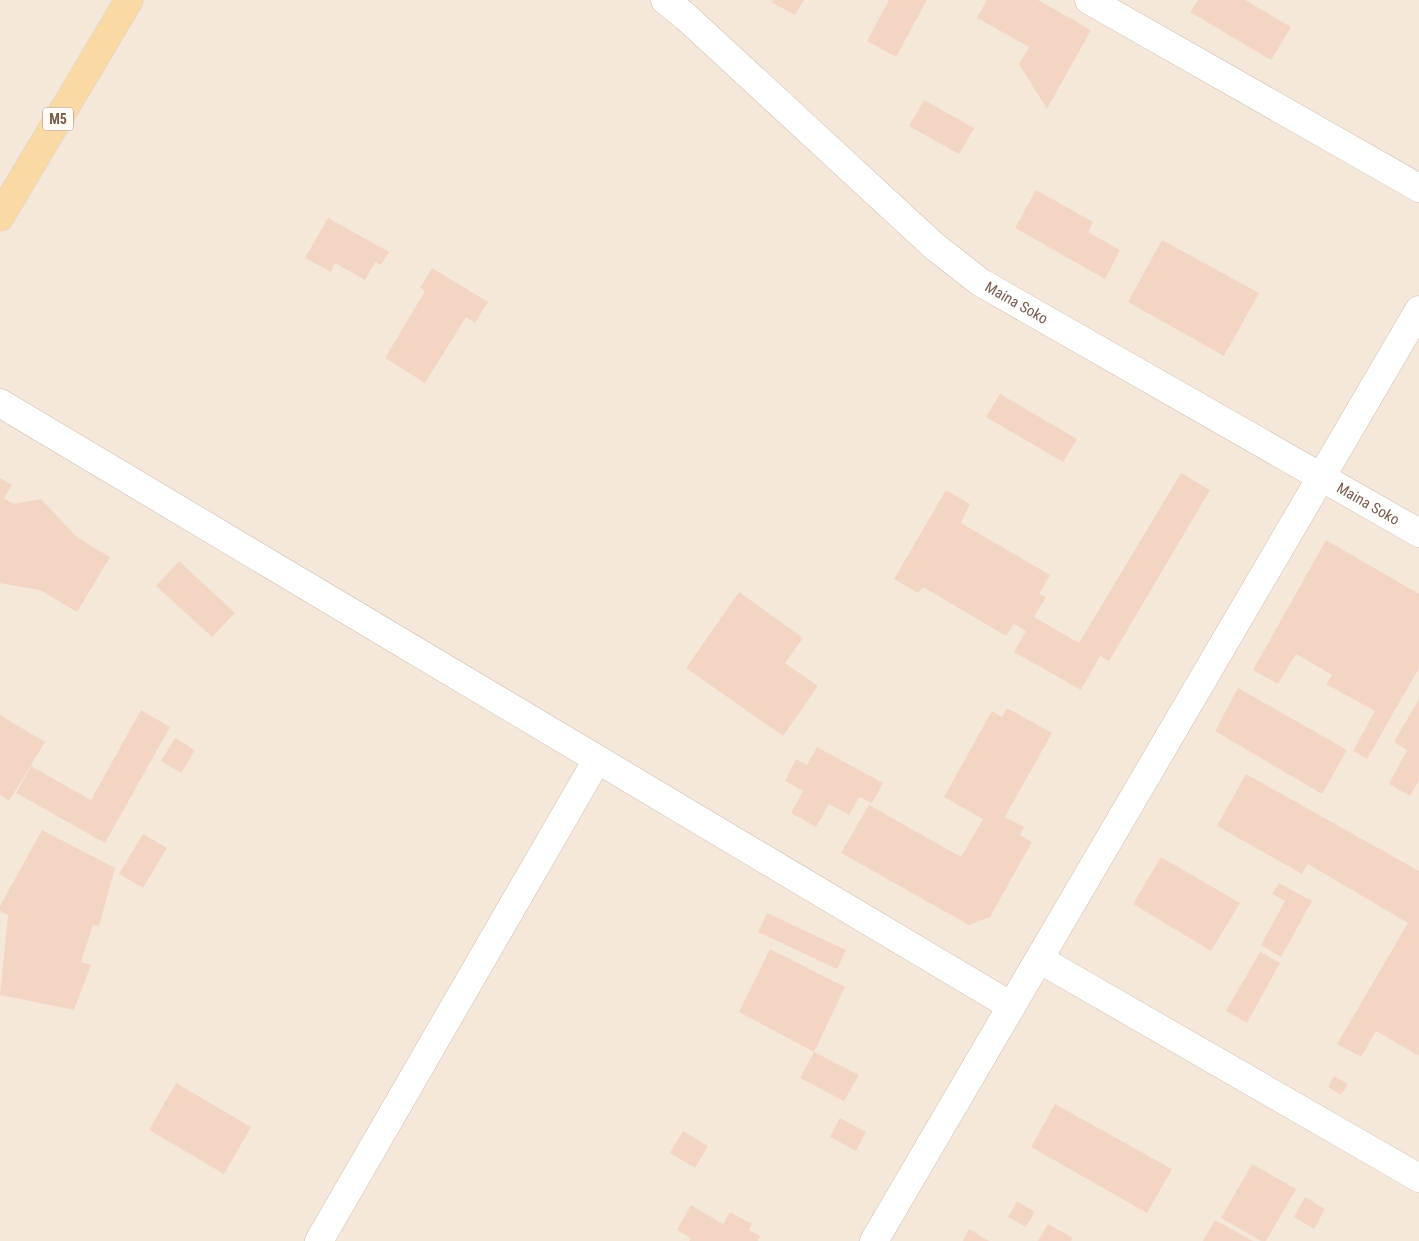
<svg xmlns="http://www.w3.org/2000/svg" width="1419" height="1241" viewBox="0 0 1419 1241" font-family="'Roboto Condensed',sans-serif">
	<style>
		.residential { fill: #f5e8da }
		.building { fill: #f3d5c3 }
		.lines { fill: none; stroke-linecap: round; stroke-linejoin: round }
		.minor-casing { stroke: #d1beb0; stroke-width: 29 }
		.tertiary-casing { stroke: #d1beb0; stroke-width: 29 }
		.primary-casing { stroke: #dad1cd; stroke-width: 29 }
		.minor { stroke: #fff; stroke-width: 28 }
		.tertiary { stroke: #fff; stroke-width: 28 }
		.primary { stroke: #fbd9a5; stroke-width: 28 }
		.labels { text-anchor: middle; dominant-baseline: central; stroke-width: 4; stroke-linejoin: round; paint-order: stroke }
		.shield { fill: #fffaf3; stroke: #a28b7f; stroke-width: 1 }
		.shield-label { font-size: 14px; font-weight: bold; fill: #7a5c4d }
		.street-label { font-size: 15px; fill: #7a5c4d; stroke: #fffaf3 }
	</style>
	<rect width="100%" height="100%" fill="#fdf6ec"/>
	<path class="residential" d="M0,0H1419V1241H0Z"/>
	<path class="building" d="M773,0H804L795,15L771,2Z
		M889,0H927L896,57L867,41Z
		M987,0H1038L1091,30L1047,109L1019,64L1029,47L977,18Z
		M1198,0H1245L1291,27L1271,60L1190,12Z
		M924,100L974,128L959,154L909,126Z
		M1036,190L1093,222L1088,232L1120,250L1105,279L1015,228Z
		M328,218L389,252L381,265L375,262L365,280L335,263L331,272L305,258Z
		M1162,240L1259,293L1224,356L1128,302Z
		M432,268L488,302L475,323L466,317L425,383L385,358L425,291L420,288Z
		M1000,394L1077,439L1063,462L986,417Z
		M1181,473L1210,490L1109,661L1100,656L1081,690L1014,652L1026,631L1014,624L1006,636L923,587L918,593L894,579L946,490L970,504L961,523L1050,575L1039,594L1046,597L1034,617L1079,643Z
		M0,478L12,485L4,498L14,504L41,499L78,538L110,557L77,612L40,590L0,583Z
		M1326,540L1419,594V668L1367,759L1353,751L1375,711L1326,684L1332,675L1296,654L1278,684L1253,670Z
		M179,561L235,613L212,637L156,586Z
		M739,592L803,638L785,663L818,686L783,736L686,668Z
		M1238,688L1347,750L1322,794L1215,731Z
		M1419,699V780L1410,796L1389,784L1407,750L1394,742Z
		M1007,708L1052,733L1005,817L1024,827L1020,835L1032,842L990,917L969,925L841,853L869,805L961,857L983,819L944,797L992,711L1002,717Z
		M141,710L170,727L105,843L16,793L31,766L91,800Z
		M0,715L45,742L9,801L0,795Z
		M175,738L195,750L181,773L161,761Z
		M817,747L883,783L872,803L859,797L849,815L829,804L816,827L791,813L803,791L785,781L796,759L807,765Z
		M1246,774L1419,871V1056L1376,1031L1361,1057L1337,1044L1408,923L1308,864L1302,874L1217,826Z
		M42,830L115,868L99,926L93,925L81,962L91,965L74,1010L0,995L8,915L0,911V906Z
		M143,834L167,848L143,888L119,874Z
		M1161,857L1240,903L1211,951L1133,904Z
		M1279,883L1312,901L1281,957L1261,945L1285,901L1272,894Z
		M767,913L846,950L837,969L758,932Z
		M770,949L845,987L814,1052L739,1012Z
		M1260,952L1280,963L1247,1023L1226,1011Z
		M814,1052L859,1075L844,1101L800,1078Z
		M1334,1076L1348,1084L1341,1095L1328,1087Z
		M176,1083L251,1127L224,1174L149,1130Z
		M1055,1104L1172,1169L1147,1213L1031,1147Z
		M840,1118L866,1132L856,1151L830,1137Z
		M683,1131L708,1146L695,1168L670,1153Z
		M1252,1164L1296,1189L1266,1241H1261L1221,1218Z
		M1305,1197L1325,1209L1314,1229L1294,1217Z
		M1017,1201L1035,1212L1026,1227L1008,1217Z
		M691,1205L723,1224L730,1212L752,1224L749,1230L760,1236L758,1241H689L691,1238L677,1230Z
		M1215,1220L1253,1241H1203Z
		M1048,1224L1073,1238L1071,1241H1038Z
		M969,1229L989,1241H963Z"/>
	<g class="lines">
		<defs>
			<path id="minor" d="M1089,0L1419,188
				M0,403L1011,1006
				M1039,959L1419,1178
				M319,1241L597,760
				M874,1241L1419,310"/>
			<g id="tertiary">
				<path id="s1" d="M665,0L686,17L934,246L980,282L1419,533"/>
			</g>
			<path id="primary" d="M0,217L129,0"/>
		</defs>
		<use href="#minor" class="minor-casing"/>
		<use href="#tertiary" class="tertiary-casing"/>
		<use href="#primary" class="primary-casing"/>
		<use href="#minor" class="minor"/>
		<use href="#tertiary" class="tertiary"/>
		<use href="#primary" class="primary"/>
	</g>
	<g class="labels">
		<rect class="shield" x="43" y="107.5" width="30" height="23" rx="4"/>
		<g class="shield-label">
			<text x="58" y="119">M5</text>
		</g>
		<g class="street-label">
			<text stroke="none"><textPath href="#s1" startOffset="465">Maina Soko</textPath></text>
			<text stroke="none"><textPath href="#s1" startOffset="870">Maina Soko</textPath></text>
		</g>
	</g>
</svg>
